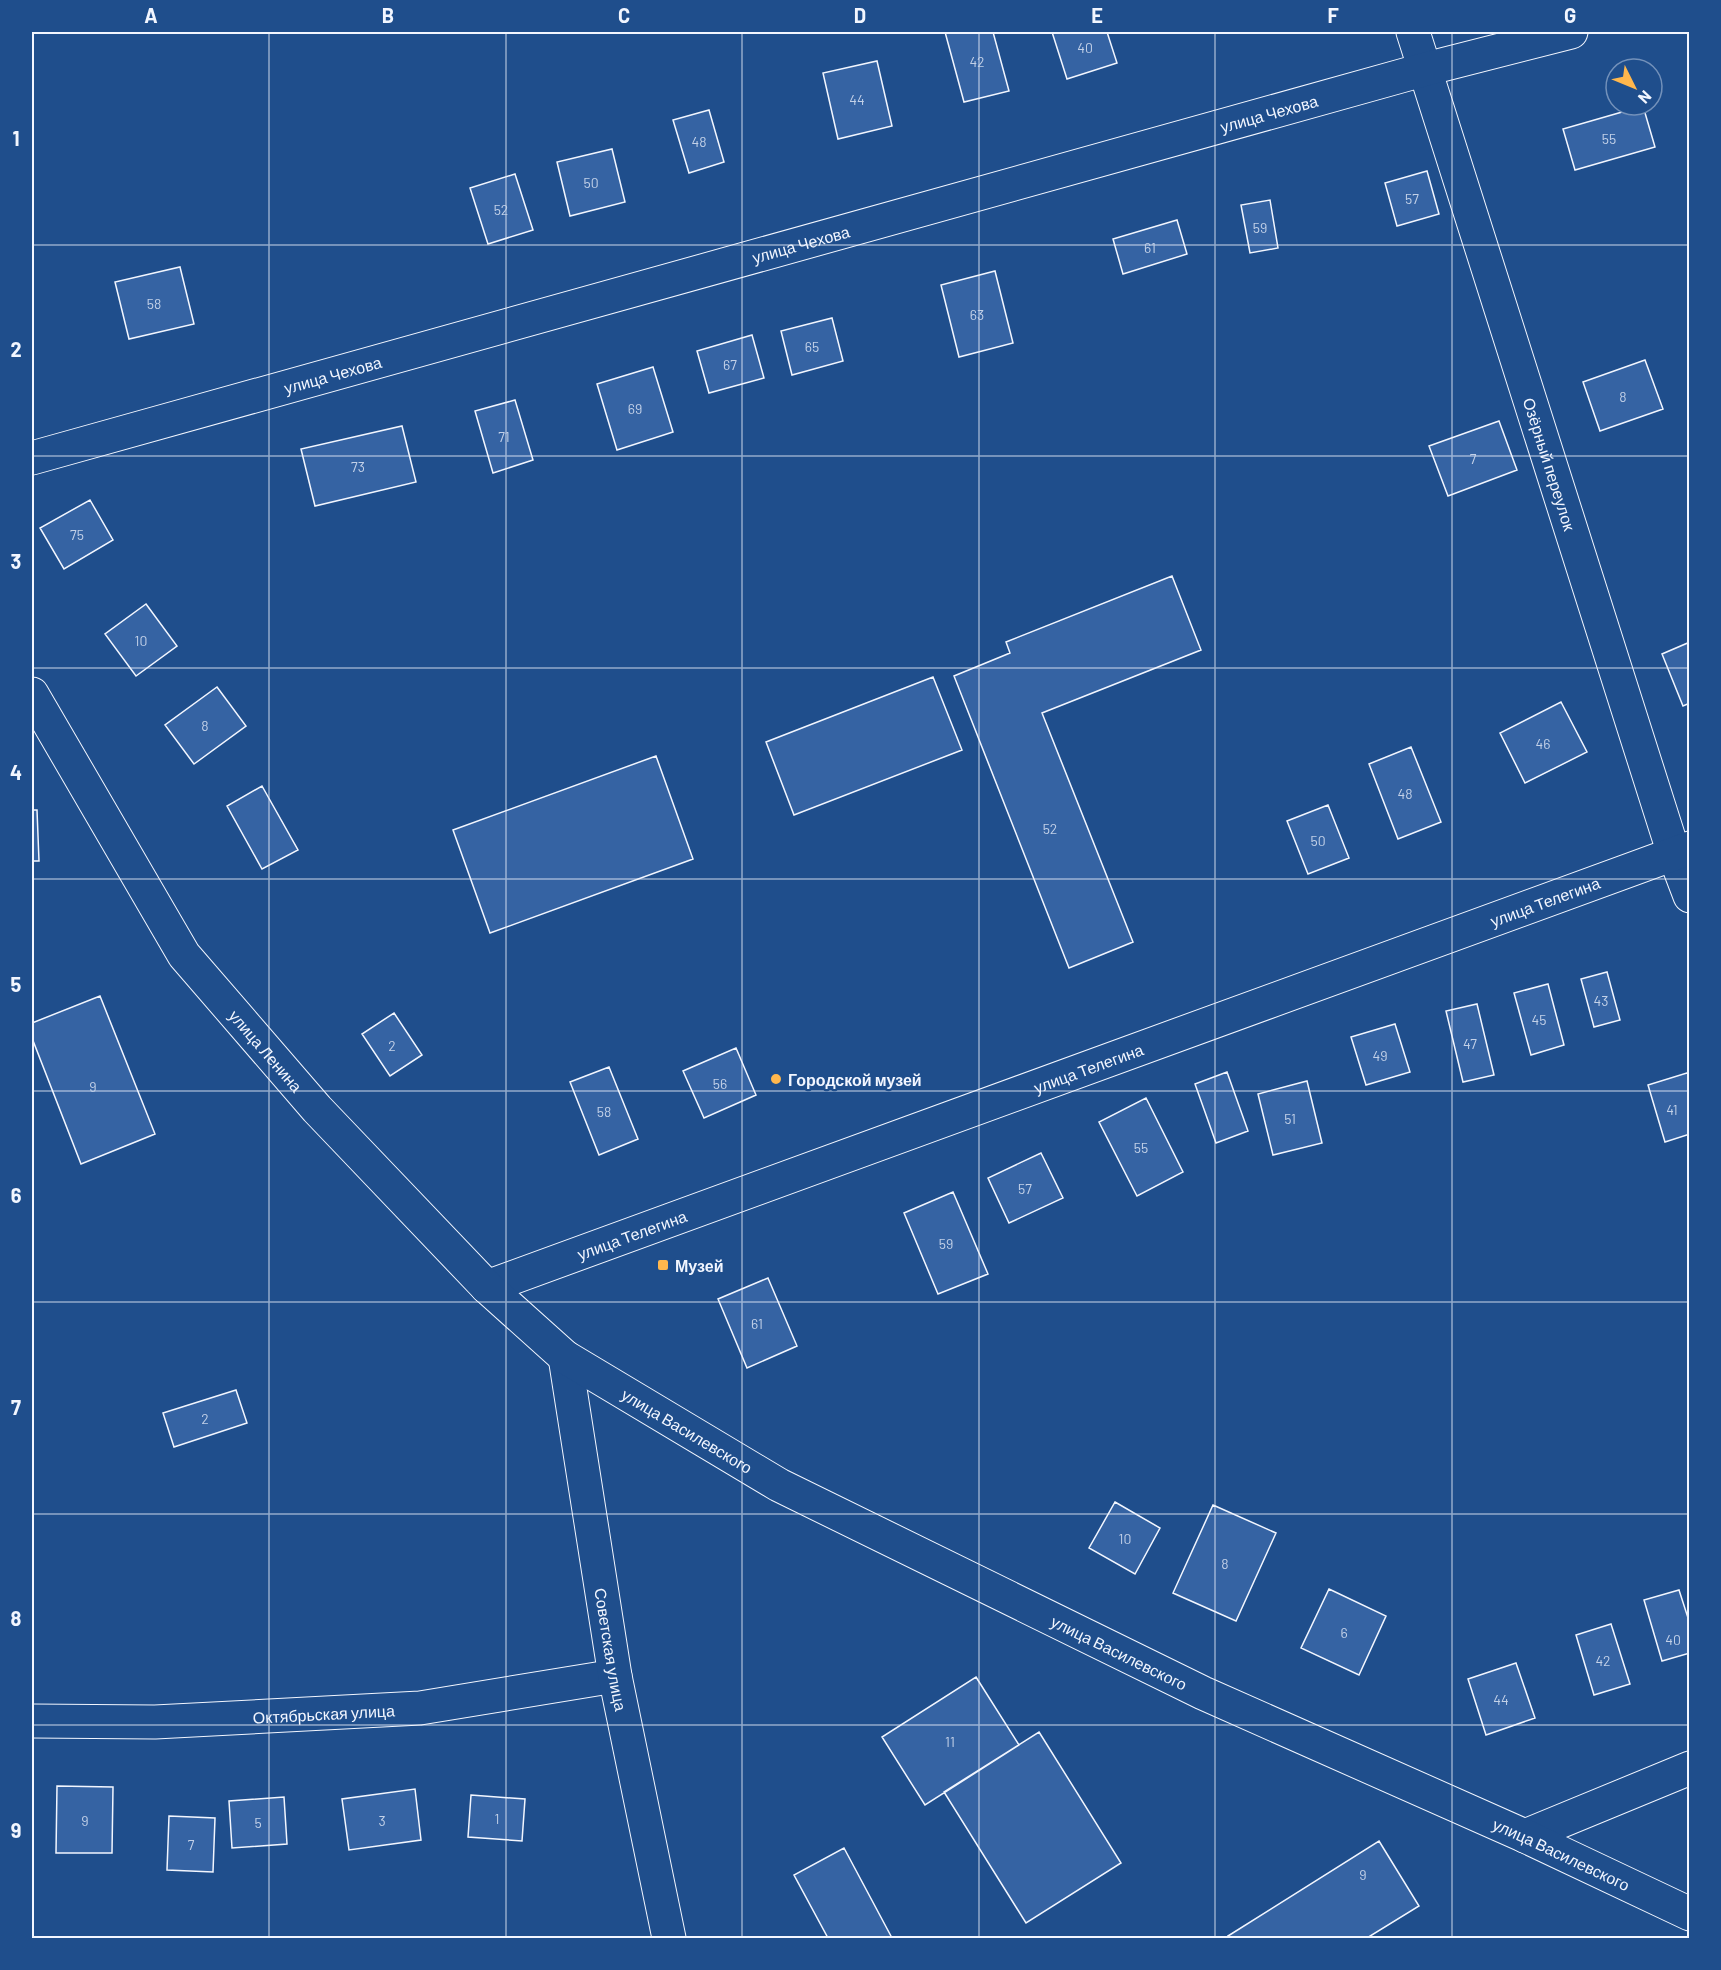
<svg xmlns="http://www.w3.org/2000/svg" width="1721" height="1970" viewBox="0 0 1721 1970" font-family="Barlow,sans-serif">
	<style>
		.building { fill: #3563a3; stroke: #f2f6ff; stroke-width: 1.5 }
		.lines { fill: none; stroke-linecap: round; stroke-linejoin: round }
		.minor-casing { stroke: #f2f6ff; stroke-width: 35 }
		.tertiary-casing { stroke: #f2f6ff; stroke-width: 35 }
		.secondary-casing { stroke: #f2f6ff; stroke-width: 35 }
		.minor { stroke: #1f4e8c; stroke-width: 33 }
		.tertiary { stroke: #1f4e8c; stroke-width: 33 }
		.secondary { stroke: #1f4e8c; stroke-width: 33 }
		.grid { fill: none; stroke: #f2f6ff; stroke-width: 1.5; stroke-opacity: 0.55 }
		.poi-dot { fill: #ffb74d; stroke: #1f4e8c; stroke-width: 2 }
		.labels { text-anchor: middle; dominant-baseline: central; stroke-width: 4.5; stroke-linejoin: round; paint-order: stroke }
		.number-label { font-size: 14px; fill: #c3d1e8 }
		.street-label { font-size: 16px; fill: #f2f6ff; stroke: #1f4e8c }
		.poi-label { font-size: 16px; font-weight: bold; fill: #f2f6ff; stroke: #1f4e8c; text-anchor: start }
		.neatline { fill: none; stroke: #f2f6ff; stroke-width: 2 }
		.grid-label { font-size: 20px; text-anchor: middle; font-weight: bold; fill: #f2f6ff }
	</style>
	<rect width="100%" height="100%" fill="#1f4e8c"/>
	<path class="building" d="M945,32H993L1009,91L964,102Z
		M1052,32H1107L1117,63L1067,79Z
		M877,61L892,126L838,139L823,73Z
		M1643,106L1655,147L1575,170L1563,129Z
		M709,110L724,162L689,173L673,120Z
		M612,149L625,202L570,216L557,162Z
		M1427,171L1439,214L1397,226L1385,183Z
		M515,174L533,230L488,244L470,188Z
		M1270,200L1278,248L1250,253L1241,205Z
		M1177,220L1187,254L1123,274L1113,239Z
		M180,267L194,324L129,339L115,282Z
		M995,271L1013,343L959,357L941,285Z
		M832,318L843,361L792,375L781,331Z
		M752,335L764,378L709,393L697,351Z
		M1645,360L1663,409L1600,431L1583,382Z
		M653,367L673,432L617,450L597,384Z
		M515,400L533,460L493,473L475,411Z
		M1499,421L1517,470L1448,496L1429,446Z
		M402,426L416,482L315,506L301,449Z
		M90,500L113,540L64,569L40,528Z
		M1172,576L1201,650L1042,713L1133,942L1069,968L954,676L1010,653L1006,642Z
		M146,604L177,646L136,676L105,634Z
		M1690,642V703L1683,706L1662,654Z
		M933,677L962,750L794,815L766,742Z
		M217,687L246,726L194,764L165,725Z
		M1561,702L1587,752L1525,783L1500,733Z
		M1411,747L1441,822L1398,839L1369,764Z
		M656,756L693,859L490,933L453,830Z
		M262,786L298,850L262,869L227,806Z
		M1328,805L1349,858L1308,874L1287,821Z
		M32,810H37L39,861H32Z
		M1607,972L1620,1020L1594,1027L1581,979Z
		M1548,984L1564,1045L1531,1055L1514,993Z
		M100,996L155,1134L81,1164L32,1038V1023Z
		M1477,1004L1494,1075L1463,1082L1446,1011Z
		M394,1013L422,1055L390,1076L362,1034Z
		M1395,1024L1410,1072L1366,1085L1351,1037Z
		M736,1048L756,1095L704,1118L683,1071Z
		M609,1067L638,1139L599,1155L570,1082Z
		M1227,1072L1248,1131L1216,1143L1195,1084Z
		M1690,1072V1134L1665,1142L1648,1085Z
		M1307,1081L1322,1143L1273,1155L1258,1094Z
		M1146,1098L1183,1172L1137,1196L1099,1122Z
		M1041,1153L1063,1198L1009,1223L988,1178Z
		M953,1192L988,1274L938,1294L904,1213Z
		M768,1278L797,1346L747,1368L718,1299Z
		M236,1390L247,1423L174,1447L163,1413Z
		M1115,1502L1160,1528L1135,1574L1089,1548Z
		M1213,1505L1276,1533L1236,1621L1173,1593Z
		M1329,1589L1386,1616L1359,1675L1301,1648Z
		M1679,1590L1690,1624V1653L1662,1661L1644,1600Z
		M1611,1624L1630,1684L1594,1695L1576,1635Z
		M1516,1663L1535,1718L1486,1735L1468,1679Z
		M976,1677L1019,1745L925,1805L882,1737Z
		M1039,1732L1121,1863L1026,1923L944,1792Z
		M57,1786L113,1787L112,1853H56Z
		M415,1789L421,1840L349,1850L342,1799Z
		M471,1795L525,1799L522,1841L468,1837Z
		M284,1797L287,1844L232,1848L229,1801Z
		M169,1816L215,1818L213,1872L167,1870Z
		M1379,1841L1419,1906L1367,1938H1230L1228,1936Z
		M844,1848L892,1938H828L794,1875Z"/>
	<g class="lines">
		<defs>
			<g id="minor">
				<path id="s1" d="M1413,32L1674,854L1690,896"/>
				<path id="s2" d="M32,458L1426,69L1571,32"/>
				<path id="s3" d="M32,1721L155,1722L420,1708L615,1676"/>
				<path d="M1525,1836L1690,1768"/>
			</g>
			<g id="tertiary">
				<path id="s4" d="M487,1287L1690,848"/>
				<path id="s5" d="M565,1357L615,1676L669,1938"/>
			</g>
			<g id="secondary">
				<path id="s6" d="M32,694L184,955L317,1109L487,1287L565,1357L779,1485L1203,1693L1525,1836L1690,1914"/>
			</g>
		</defs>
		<use href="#minor" class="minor-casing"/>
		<use href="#tertiary" class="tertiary-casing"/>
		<use href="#secondary" class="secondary-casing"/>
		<use href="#minor" class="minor"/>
		<use href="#tertiary" class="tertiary"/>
		<use href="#secondary" class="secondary"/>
	</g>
	<path class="grid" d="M269,32V1938M506,32V1938M742,32V1938M979,32V1938M1215,32V1938M1452,32V1938M32,245H1690M32,456H1690M32,668H1690M32,879H1690M32,1091H1690M32,1302H1690M32,1514H1690M32,1725H1690"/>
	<g class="poi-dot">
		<circle cx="776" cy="1079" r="6"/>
		<rect x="657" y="1259" width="12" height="12" rx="3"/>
	</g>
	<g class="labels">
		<g class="number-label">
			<text x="1085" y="47">40</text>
			<text x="977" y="61">42</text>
			<text x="857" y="99">44</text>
			<text x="1609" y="138">55</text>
			<text x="699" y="141">48</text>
			<text x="591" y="182">50</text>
			<text x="1412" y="198">57</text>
			<text x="501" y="209">52</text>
			<text x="1260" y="227">59</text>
			<text x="1150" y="247">61</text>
			<text x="154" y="303">58</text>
			<text x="977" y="314">63</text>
			<text x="812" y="346">65</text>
			<text x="730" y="364">67</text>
			<text x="1623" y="396">8</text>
			<text x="635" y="408">69</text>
			<text x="504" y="436">71</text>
			<text x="1473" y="458">7</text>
			<text x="358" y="466">73</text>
			<text x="77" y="534">75</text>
			<text x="141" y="640">10</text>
			<text x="205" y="725">8</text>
			<text x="1543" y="743">46</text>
			<text x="1405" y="793">48</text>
			<text x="1050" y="828">52</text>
			<text x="1318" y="840">50</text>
			<text x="1601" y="1000">43</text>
			<text x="1539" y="1019">45</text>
			<text x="1470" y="1043">47</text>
			<text x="392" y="1045">2</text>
			<text x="1380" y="1055">49</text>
			<text x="720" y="1083">56</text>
			<text x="93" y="1086">9</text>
			<text x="1672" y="1109">41</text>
			<text x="604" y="1111">58</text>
			<text x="1290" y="1118">51</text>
			<text x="1141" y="1147">55</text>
			<text x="1025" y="1188">57</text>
			<text x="946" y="1243">59</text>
			<text x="757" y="1323">61</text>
			<text x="205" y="1418">2</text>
			<text x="1125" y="1538">10</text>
			<text x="1225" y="1563">8</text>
			<text x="1344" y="1632">6</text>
			<text x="1673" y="1639">40</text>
			<text x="1603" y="1660">42</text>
			<text x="1501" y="1699">44</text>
			<text x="950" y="1741">11</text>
			<text x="497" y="1818">1</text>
			<text x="85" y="1820">9</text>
			<text x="382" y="1820">3</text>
			<text x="258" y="1822">5</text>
			<text x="191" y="1844">7</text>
			<text x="1363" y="1874">9</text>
		</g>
		<g class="street-label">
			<text stroke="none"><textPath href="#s2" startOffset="1284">улица Чехова</textPath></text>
			<text stroke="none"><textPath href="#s2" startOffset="798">улица Чехова</textPath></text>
			<text stroke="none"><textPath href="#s2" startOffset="312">улица Чехова</textPath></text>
			<text stroke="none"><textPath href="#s1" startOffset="453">Озёрный переулок</textPath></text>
			<text stroke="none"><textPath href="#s4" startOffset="1126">улица Телегина</textPath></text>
			<text stroke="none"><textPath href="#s6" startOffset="428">улица Ленина</textPath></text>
			<text stroke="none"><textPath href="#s4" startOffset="640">улица Телегина</textPath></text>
			<text stroke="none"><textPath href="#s4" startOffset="154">улица Телегина</textPath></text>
			<text stroke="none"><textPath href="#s6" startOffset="999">улица Василевского</textPath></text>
			<text stroke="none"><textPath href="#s5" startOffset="296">Советская улица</textPath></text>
			<text stroke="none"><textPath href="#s6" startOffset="1485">улица Василевского</textPath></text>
			<text stroke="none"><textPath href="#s3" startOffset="292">Октябрьская улица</textPath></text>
			<text stroke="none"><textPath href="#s6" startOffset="1971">улица Василевского</textPath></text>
		</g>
		<g class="poi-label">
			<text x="788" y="1079">Городской музей</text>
			<text x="675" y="1265">Музей</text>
		</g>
	</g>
	<rect width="1721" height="1970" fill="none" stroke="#1f4e8c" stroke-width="66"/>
	<g transform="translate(1634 87) rotate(133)"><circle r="28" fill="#1f4e8c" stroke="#7391ba" stroke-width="1.5"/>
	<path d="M0-4.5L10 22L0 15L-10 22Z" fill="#ffb74d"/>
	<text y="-9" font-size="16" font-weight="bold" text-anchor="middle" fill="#f2f6ff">N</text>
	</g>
	<rect x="33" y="33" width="1655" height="1904" class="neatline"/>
	<g class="grid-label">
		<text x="151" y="23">A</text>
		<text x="388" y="23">B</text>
		<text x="624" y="23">C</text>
		<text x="860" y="23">D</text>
		<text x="1097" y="23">E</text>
		<text x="1333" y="23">F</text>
		<text x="1570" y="23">G</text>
		<text x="16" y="146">1</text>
		<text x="16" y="357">2</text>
		<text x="16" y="569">3</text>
		<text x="16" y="780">4</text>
		<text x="16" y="992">5</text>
		<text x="16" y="1203">6</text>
		<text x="16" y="1415">7</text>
		<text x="16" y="1626">8</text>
		<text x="16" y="1838">9</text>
	</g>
</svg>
